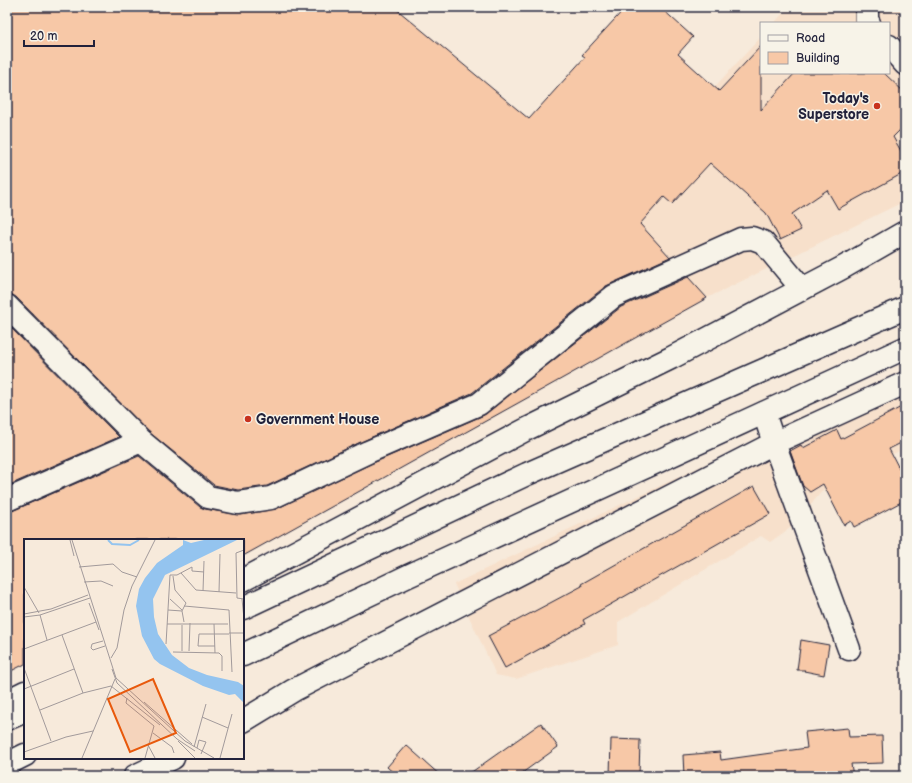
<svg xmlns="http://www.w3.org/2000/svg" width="912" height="783" viewBox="0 0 912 783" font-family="'Balsamiq Sans',sans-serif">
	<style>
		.built { fill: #f7e0cb }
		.building { fill: #f7c8a7; stroke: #22223b }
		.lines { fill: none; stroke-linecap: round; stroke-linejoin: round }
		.minor-casing { stroke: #22223b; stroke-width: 25 }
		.major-casing { stroke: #22223b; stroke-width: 25 }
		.minor { stroke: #f7f3e8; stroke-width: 22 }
		.major { stroke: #f7f3e8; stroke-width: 22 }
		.poi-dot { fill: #c8321e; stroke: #f7f3e8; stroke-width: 1.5 }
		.labels { text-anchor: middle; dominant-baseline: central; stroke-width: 3; stroke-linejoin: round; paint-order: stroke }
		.poi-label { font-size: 14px; font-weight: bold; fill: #22223b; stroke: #f7f3e8; text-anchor: end }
		.inset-river { fill: none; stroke: #94c4ef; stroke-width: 2 }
		.inset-road { fill: none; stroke: #a29a9b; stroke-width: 1 }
		.view { fill: #e8590c; fill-opacity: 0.15; stroke: #e8590c; stroke-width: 2 }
		.inset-edge { fill: none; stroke: #22223b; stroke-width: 2 }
	</style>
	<rect width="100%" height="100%" fill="#f7eadb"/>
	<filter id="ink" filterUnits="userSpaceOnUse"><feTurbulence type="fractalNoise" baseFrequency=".025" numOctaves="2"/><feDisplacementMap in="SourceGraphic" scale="8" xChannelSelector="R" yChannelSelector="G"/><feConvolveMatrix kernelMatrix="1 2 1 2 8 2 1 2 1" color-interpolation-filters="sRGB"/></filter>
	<g filter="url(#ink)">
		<path class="built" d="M789,7H905V201L707,298L613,196L761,37V73H889V23H774Z
			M905,369V448L824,489L793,526L770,542L761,536L618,622V645L516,679L496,675L454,584Z"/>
		<path class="building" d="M7,7H394L529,119L585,57L582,55L626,7H660L693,37L678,54L719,91L761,46V110L795,73H884L905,93V125L893,137L905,158V172L838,209L827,190L792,214L801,230L780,240L766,213L710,163L672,204L664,197L640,224L670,257L606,286L472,393L363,441L267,486L238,490L214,485L149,432L16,297L11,294H7Z
			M688,277L707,298L243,556V540H25V664L7,673V512L12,511L139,456L200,507L205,509L240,515L276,509L373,463L484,415L621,307Z
			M7,324L119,437L7,486Z
			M905,405V441L889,449L905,480V500L854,527L851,521L844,525L823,484L810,492L803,486L790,451L801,445L803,448L837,430L841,439Z
			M754,486L770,514L583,620L585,624L505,668L488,636L582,586L581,584Z
			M801,640L829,645L824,675L804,671L805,670H797Z
			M541,723L558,747L518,776H466Z
			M848,728L849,737L882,736L883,763L851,764L853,776H684L683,755L720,752L721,760L807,748L805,732Z
			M611,739L640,740L639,776H610Z
			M406,745L441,776H397L387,767Z"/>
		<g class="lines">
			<defs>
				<path id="minor" d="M867,7V21L869,23
					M889,46L905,64
					M7,306L141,441L208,497L238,503L271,498L368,452L479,404L614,296L741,239L752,238L763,242L802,289
					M764,413L774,443L849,649
					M7,500L141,441
					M243,580L527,429L671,358L844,267L905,232
					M7,701L25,692
					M243,721L294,690L774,443L905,383
					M135,776L173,758"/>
				<path id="major" d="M243,608L527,474L905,308
					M243,655L408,576L905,348
					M7,719L25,711
					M7,764L25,755"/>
			</defs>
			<use href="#minor" class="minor-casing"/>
			<use href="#major" class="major-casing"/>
			<use href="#minor" class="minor"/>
			<use href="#major" class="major"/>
		</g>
	</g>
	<g class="poi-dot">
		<circle cx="877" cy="106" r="4"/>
		<circle cx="248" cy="419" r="4"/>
	</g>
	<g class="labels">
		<g class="poi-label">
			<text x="869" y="98">Today's<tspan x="869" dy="16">Superstore</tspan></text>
			<text x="256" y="419" text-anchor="start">Government House</text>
		</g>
	</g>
	<g transform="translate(24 539)">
		<rect width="220" height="220" fill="#f7eadb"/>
		<path d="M159,1L167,4L180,1H213L141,36L129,60L130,78L134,95L148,116L165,129L183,136L214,143L220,147V164L211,155L205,156L179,147L136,125L130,120L118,97L112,67L115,50L121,39L133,24L159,6Z" fill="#94c4ef"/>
		<path class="inset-river" d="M84,1L88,5L106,6L115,1"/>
		<path class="inset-road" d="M46,1L50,17M48,1L92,139L161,202L190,219M220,11L212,14L213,59L220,60M55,28L89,25L98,33L113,38M157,34L172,51L212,54M149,37L151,51L162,64L158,72M60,43L77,42L89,47M0,48L15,74M179,52L180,22M195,53L196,15M146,60L158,71M218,60L220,80M65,64L75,91M160,67L205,71L208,133M144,71L158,72L160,83M0,75L27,70L64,56M16,76L23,101M0,78L16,76L66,59M143,85H204M190,85L191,114M158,86V112M205,94H220M38,96L59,154M79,102L68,105L67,109L69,111L81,107M142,105L146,36H153L168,28V32L180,33M191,107H174L175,95H205M0,110L72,83M165,112L166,84M149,113L195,114L198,117V132M87,119L93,109L100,71L108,47L131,1M0,129L27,202M88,130L93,144L153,200L171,212M0,150L50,130M103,159L102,164L130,187L121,219M120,163L168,205M16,171L59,154L87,147L136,186M178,178L204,189M129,194L148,208L150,214M154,202L171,219M124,206L131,219M170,208L182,165M173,209L175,201L182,203L177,215M0,213L42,198L69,192M58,219L91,140M196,219L208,175"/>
		<path class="view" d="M129,140L152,194L106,213L84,160Z"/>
		<rect width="220" height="220" class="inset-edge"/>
	</g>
	<rect width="912" height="783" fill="none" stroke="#f7f3e8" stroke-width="24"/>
	<rect x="12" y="12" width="888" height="759" fill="none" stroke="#22223b" stroke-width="1.5" filter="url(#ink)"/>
	<rect x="760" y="22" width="130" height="52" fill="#f7f3e8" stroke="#a29fa3"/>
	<rect x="768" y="35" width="20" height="6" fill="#f7f3e8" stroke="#a29fa3"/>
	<text x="796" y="42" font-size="12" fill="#22223b">Road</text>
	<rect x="768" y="52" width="20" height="12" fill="#f7c8a7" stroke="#a29fa3"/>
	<text x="796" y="62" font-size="12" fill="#22223b">Building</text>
	<path d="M24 40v6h70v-6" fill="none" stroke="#22223b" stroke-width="2"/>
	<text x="30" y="40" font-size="12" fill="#22223b" stroke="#f7f3e8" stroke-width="3" paint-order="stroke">20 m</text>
</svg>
